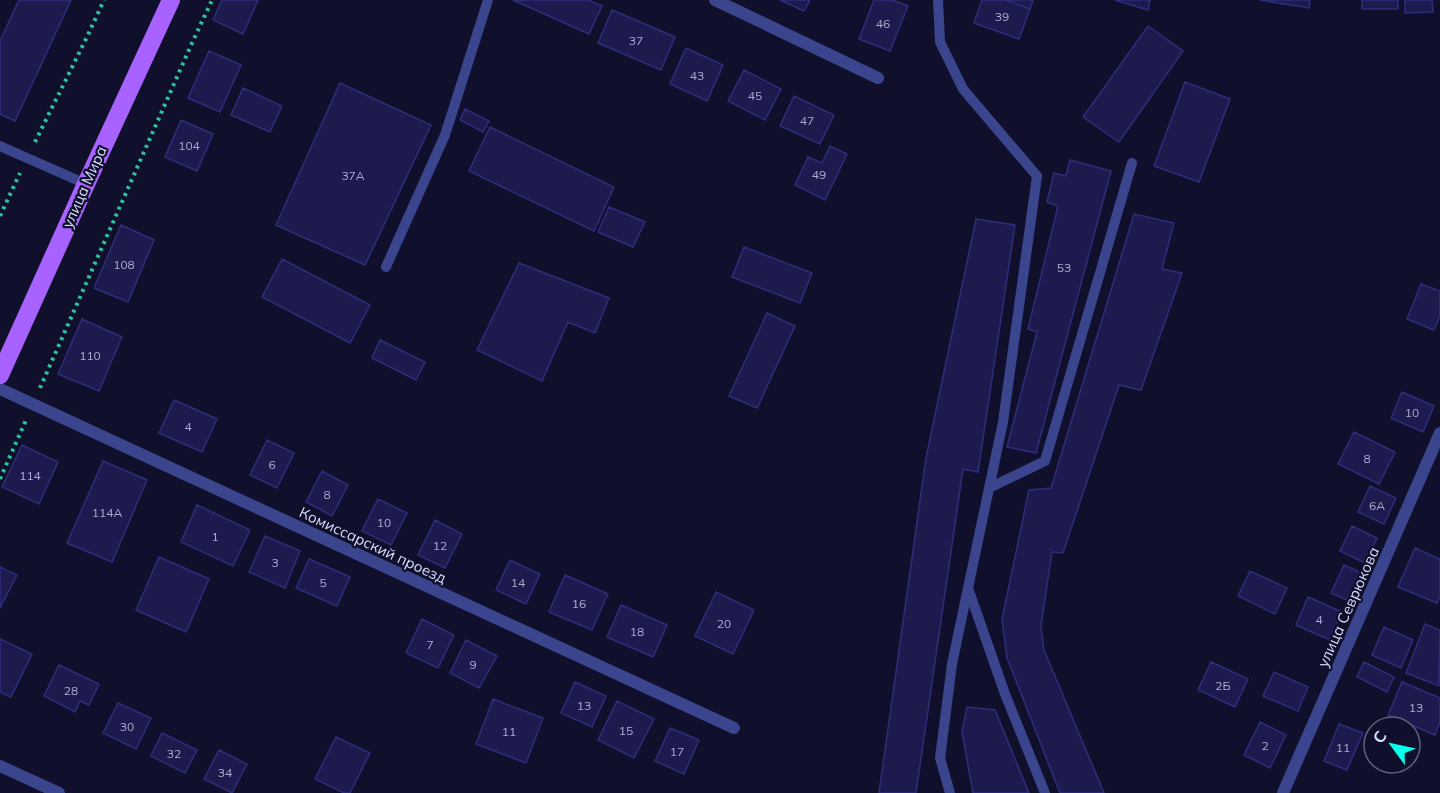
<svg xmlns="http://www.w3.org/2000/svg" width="1440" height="793" viewBox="0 0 1440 793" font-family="Mulish,sans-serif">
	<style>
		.building { fill: #1d1b4e; stroke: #2e2d7b; stroke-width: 1.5 }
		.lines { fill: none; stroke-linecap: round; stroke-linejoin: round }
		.path { stroke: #2cc29e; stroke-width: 4; stroke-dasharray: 3 4.5; stroke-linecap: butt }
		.lane { stroke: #3a458d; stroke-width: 10 }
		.street { stroke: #3a458d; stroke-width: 12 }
		.primary { stroke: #a862ff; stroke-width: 18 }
		.labels { text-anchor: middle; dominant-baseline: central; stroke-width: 4.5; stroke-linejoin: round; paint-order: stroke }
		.number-label { font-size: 12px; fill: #acadd3 }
		.street-label { font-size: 15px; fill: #dbdeff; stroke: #10102c }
	</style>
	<rect width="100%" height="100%" fill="#10102c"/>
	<path class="building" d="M19,0H71L15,121L0,114V41Z
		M222,0H258L243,34L213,20Z
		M513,0H588L602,6L589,34Z
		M780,0H810L804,11Z
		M874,0H892L908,6L890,51L859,39Z
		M982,0H1006L1030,9L1019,39L974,23Z
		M1006,0H1033L1030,9Z
		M1115,0H1150L1148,10Z
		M1260,0H1310L1309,8Z
		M1362,0H1398V9H1362Z
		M1405,0H1432L1433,12L1405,13Z
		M612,10L675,37L661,70L598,43Z
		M1148,26L1183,51L1119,142L1083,117Z
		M686,48L723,65L707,101L670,84Z
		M209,51L241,65L220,112L188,98Z
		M744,70L781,89L765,120L728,101Z
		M1185,82L1230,99L1199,182L1154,166Z
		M340,83L431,125L365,265L276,225Z
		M243,88L282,106L270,132L231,115Z
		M794,96L834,115L820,144L780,126Z
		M465,109L489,121L483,132L460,120Z
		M181,120L213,134L197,171L165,157Z
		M490,127L614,187L594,231L469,171Z
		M830,146L847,154L825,200L795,185L808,157L822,163Z
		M1070,160L1111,171L1036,453L1007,447L1037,332L1028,329L1058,206L1047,202L1054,173L1066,176Z
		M609,207L645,222L633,247L598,232Z
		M1134,214L1174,223L1162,269L1182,273L1141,390L1119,385L1063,553L1052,552L1041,626L1044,650L1104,793H1060L1007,658L1002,619L1029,490L1051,488Z
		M976,219L1015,225L978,472L963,469L916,793H879L926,458Z
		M121,225L154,240L128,302L94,288Z
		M744,247L812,273L800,303L732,277Z
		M282,259L370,305L350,343L262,297Z
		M519,263L609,298L595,333L568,322L542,381L477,350Z
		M1421,284L1440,291V316L1434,330L1407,319Z
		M767,313L795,326L757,408L729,396Z
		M82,319L122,337L99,391L58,374Z
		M380,340L425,362L416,380L372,358Z
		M1402,392L1434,406L1423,432L1391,418Z
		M174,400L217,419L202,452L159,433Z
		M1354,432L1395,452L1379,484L1338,464Z
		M267,440L294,453L277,488L250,475Z
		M22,445L58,462L39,504L2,487Z
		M103,461L147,480L112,562L67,543Z
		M322,471L348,485L332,516L306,502Z
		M1370,486L1396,498L1384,524L1358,512Z
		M378,499L407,513L391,545L362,531Z
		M197,505L250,530L233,566L181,542Z
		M435,520L462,534L445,568L418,555Z
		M1352,526L1377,538L1365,563L1340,551Z
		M265,536L300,551L285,588L249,572Z
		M1415,548L1440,559V595L1437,603L1398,587Z
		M159,557L209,579L186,632L136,610Z
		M309,559L350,577L337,606L296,588Z
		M510,560L540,574L526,604L496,590Z
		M1344,565L1362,573L1349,601L1331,593Z
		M0,567L17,575L0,608Z
		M1250,571L1287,588L1275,614L1238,596Z
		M565,575L608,594L592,630L549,612Z
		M716,592L754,610L733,654L695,636Z
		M1308,597L1342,612L1330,640L1296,625Z
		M621,605L667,625L653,657L607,637Z
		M422,619L454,635L438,668L406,653Z
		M1425,624L1440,630L1439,686L1406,673Z
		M1384,627L1413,640L1401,668L1372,655Z
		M0,639L32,654L11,697L0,692Z
		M466,640L497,656L479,688L450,673Z
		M1211,662L1248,679L1235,707L1198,690Z
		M1364,662L1394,677L1387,692L1357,677Z
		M59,665L99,684L89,705L80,701L75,712L44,696Z
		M1274,672L1308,687L1298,711L1263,696Z
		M575,682L606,696L592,727L561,713Z
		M1402,682L1440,698V722L1435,735L1388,715Z
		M493,699L543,718L526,763L476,744Z
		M617,701L654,719L634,758L598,740Z
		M118,703L151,718L136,749L103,733Z
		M967,707L995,710L1029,793H973L962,732Z
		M1260,722L1286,735L1270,768L1244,755Z
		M1339,724L1363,733L1347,770L1324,761Z
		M670,728L699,740L684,774L655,761Z
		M162,733L197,750L185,773L151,756Z
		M336,737L370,753L350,793H344L315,779Z
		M219,750L247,764L232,793L204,779Z"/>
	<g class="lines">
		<path class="path" d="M35,142L87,37L104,0
			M0,216L20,173
			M40,388L192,43L212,0
			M0,479L26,420"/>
		<path class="lane" d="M938,0L940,42L963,89L1037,176L1003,422L952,664L940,758L950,793
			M0,146L86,184
			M386,267L445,135L488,0
			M989,488L1045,461L1132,163
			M968,588L1005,694L1045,793"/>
		<path class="street" d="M715,0L878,78
			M0,389L734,728
			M0,766L59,793
			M1283,793L1440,433"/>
		<path class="primary" d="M0,375L86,184L171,0"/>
	</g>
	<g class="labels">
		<g class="number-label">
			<text x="1002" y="16">39</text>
			<text x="883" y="23">46</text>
			<text x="636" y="40">37</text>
			<text x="697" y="75">43</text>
			<text x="755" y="95">45</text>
			<text x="807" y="120">47</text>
			<text x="189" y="145">104</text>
			<text x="819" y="174">49</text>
			<text x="353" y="175">37А</text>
			<text x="124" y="264">108</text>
			<text x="1064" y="267">53</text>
			<text x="90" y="355">110</text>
			<text x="1412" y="412">10</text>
			<text x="188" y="426">4</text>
			<text x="1367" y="458">8</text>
			<text x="272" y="464">6</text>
			<text x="30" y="475">114</text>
			<text x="327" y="494">8</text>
			<text x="1377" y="505">6А</text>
			<text x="107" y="512">114А</text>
			<text x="384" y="522">10</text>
			<text x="215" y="536">1</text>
			<text x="440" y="545">12</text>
			<text x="275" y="562">3</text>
			<text x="323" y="582">5</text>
			<text x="518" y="582">14</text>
			<text x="579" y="603">16</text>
			<text x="1319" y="619">4</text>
			<text x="724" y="623">20</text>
			<text x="637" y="631">18</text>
			<text x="430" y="644">7</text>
			<text x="473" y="664">9</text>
			<text x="1223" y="685">2Б</text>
			<text x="71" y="690">28</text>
			<text x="584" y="705">13</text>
			<text x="1416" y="707">13</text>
			<text x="127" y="726">30</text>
			<text x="626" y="730">15</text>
			<text x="509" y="731">11</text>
			<text x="1265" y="745">2</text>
			<text x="1343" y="747">11</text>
			<text x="677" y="751">17</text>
			<text x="174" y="753">32</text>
			<text x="225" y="772">34</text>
		</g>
		<g class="street-label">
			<text transform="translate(84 187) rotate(-66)">улица Мира</text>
			<text transform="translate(373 545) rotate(25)">Комиссарский проезд</text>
			<text transform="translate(1348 607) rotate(-66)">улица Севрюкова</text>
		</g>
	</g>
	<g transform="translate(1392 745) rotate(303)"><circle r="28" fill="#10102c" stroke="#616280" stroke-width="1.5"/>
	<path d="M0-4.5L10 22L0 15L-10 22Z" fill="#07ffeb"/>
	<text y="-9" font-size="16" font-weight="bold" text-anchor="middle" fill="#dbdeff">С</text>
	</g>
</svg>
